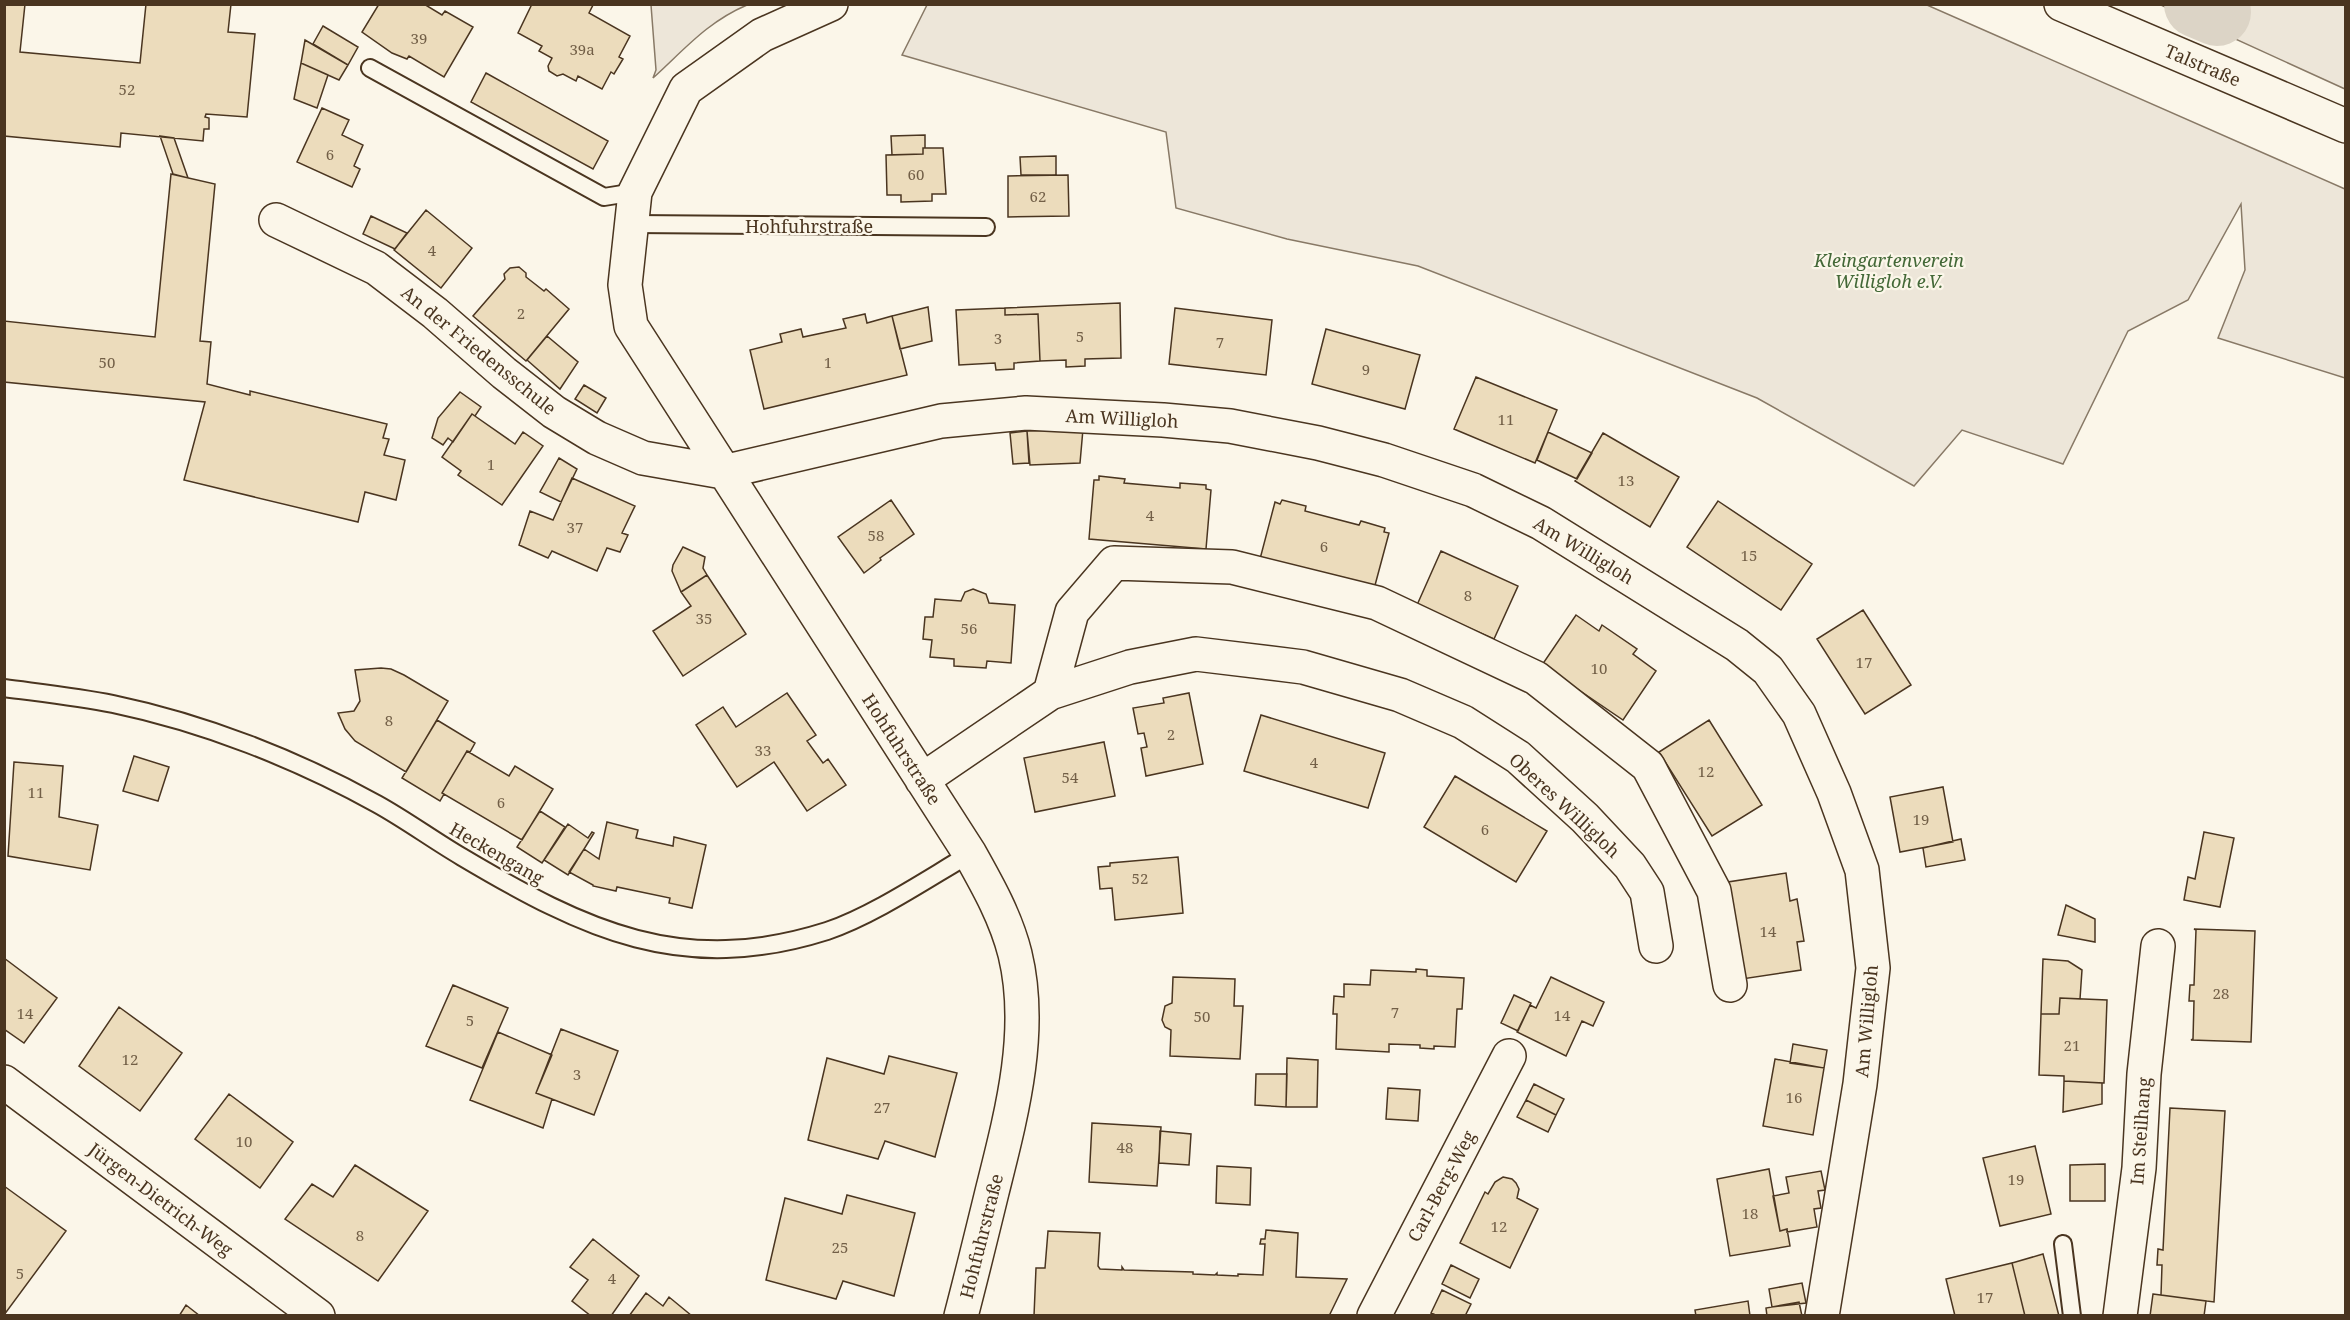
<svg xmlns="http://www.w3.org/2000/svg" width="2350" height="1320" viewBox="0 0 2350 1320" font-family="'Noto Serif',serif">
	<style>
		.green { fill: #ede6d9; stroke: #887966; stroke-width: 1.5 }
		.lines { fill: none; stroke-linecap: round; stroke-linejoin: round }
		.river { stroke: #dcd4c6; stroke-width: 68 }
		.building { fill: #ecdcbc; stroke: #4a3520; stroke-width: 1.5 }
		.service-casing { stroke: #4a3520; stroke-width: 20 }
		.minor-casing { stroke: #4a3520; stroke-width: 36 }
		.primary-casing { stroke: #4a3520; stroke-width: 36 }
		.service { stroke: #fbf6e9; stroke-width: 16 }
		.minor { stroke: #fbf6e9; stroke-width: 33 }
		.primary { stroke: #fbf6e9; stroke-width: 33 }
		.labels { text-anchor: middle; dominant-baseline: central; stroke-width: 4.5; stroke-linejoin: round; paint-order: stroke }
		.number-label { font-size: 15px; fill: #725f47 }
		.street-label { font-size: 18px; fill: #4a3520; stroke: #fbf6e9 }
		.park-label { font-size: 18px; font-style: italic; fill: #436837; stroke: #fbf6e9 }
	</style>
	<rect width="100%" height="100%" fill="#fbf6e9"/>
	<path class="green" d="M651,5V4L747,5C707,22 684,50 653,78L656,70Z
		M927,5H1927L2345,189V378L2218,338L2245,270L2241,204L2188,300L2128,331L2063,464L1962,430L1914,486L1757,398L1418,266L1287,239L1176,208L1166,132L902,55Z
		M2161,5H2345V89Z"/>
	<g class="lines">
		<path class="river" d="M2198,4L2217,12"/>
	</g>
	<path class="building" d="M4,4H25L20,52L140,63L146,4H231L228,32L255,34L247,117L206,114L205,117L209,118V129H204L203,141L121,133L120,147L4,136Z
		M379,4H424L442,15L445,11L473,27L444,77L409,56L407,59L392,53L362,32Z
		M532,4H591L593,5L589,13L630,36L619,57L623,59L614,74L611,72L602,89L578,76L576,81L563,74L557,76L549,71L548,66L552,58L539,51L542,46L518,33Z
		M323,26L358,47L348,65L313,44Z
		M305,40L348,65L339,80L301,63Z
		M301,63L328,75L317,108L294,99Z
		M486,73L608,141L593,169L471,102Z
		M322,108L349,120L342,135L363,145L354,166L360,169L352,187L297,162Z
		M925,135V148H923V154L892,155L891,136Z
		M160,136L174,138L188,178L173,174Z
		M923,148H943L946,194H932V201L901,202V195H887L886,155L923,154Z
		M1056,156V175H1021L1020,157Z
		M171,174L215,184L200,341L211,342L207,384L250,395V391L387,424L383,438L389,439L384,455L405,460L396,500L365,492L358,522L184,480L205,402L4,382V321L155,337Z
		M1068,175L1069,216L1008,217V176Z
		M426,210L472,248L441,288L394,250Z
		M371,216L407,233L395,249L363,234Z
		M519,267L526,273V277L544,291L546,289L569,309L526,361L473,316L505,279L504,274L510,268Z
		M1120,303L1121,358L1085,359V366L1066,367V360L1040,361L1038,314L1005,315V308Z
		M928,307L932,341L900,349L892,316Z
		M1005,308V315L1038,314L1040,361L1014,363V369L996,370L995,363L959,365L956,310Z
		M1175,308L1272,320L1266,375L1169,364Z
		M865,314L867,323L892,316L907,375L764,409L750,350L782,342L780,334L801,329L803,337L846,328L843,319Z
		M1326,329L1420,355L1405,409L1312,384Z
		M547,336L578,362L560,389L527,360Z
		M1476,377L1557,410L1535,463L1454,429Z
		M584,385L606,398L597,413L575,399Z
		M460,392L481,407L475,416L472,414L453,442L448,438L443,445L432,438L438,418Z
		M472,414L515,444L523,432L543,446L502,505L458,475L461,471L442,457Z
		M1083,429L1080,463L1030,465L1027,431Z
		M1027,431L1029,463L1013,464L1010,433Z
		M1548,432L1592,453L1577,479L1537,460Z
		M1603,433L1679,477L1650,527L1575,481Z
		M559,458L577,469L561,502L540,492Z
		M1099,476L1125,479L1124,483L1180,488V483L1206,485V489L1211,490L1206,549L1089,539L1094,480H1099Z
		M572,478L635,506L622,533L628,535L620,552L607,548L597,571L552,551L548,558L519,545L530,511L553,520Z
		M891,500L914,534L880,558L881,560L864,573L838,537Z
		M1282,500L1306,506L1305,511L1359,525L1361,521L1385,528L1384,532L1389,533L1374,589L1260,559L1275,502L1280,504Z
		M1718,501L1812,564L1781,610L1687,547Z
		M683,547L705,557L703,568L707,575L681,592L672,571L673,565Z
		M1441,551L1518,586L1494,639L1417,605Z
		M707,575L746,634L683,676L653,631L691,606L681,592Z
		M973,589L986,594L989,603L1015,605L1011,663L987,661L986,668L954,666V659L930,657L932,640L923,639L925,617H933L935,599L961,601L965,592Z
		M1863,610L1911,685L1865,714L1817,639Z
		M1576,615L1599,631L1602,625L1637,649L1633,654L1656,671L1623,720L1542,665Z
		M381,668L391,669L404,675L448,701L406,772L355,741L345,729L338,713L354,711L360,701L355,670Z
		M787,693L816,735L807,741L823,763L828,759L846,785L807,811L774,762L737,787L696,725L723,707L736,727Z
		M1189,693L1203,764L1146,776L1141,748L1147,747L1144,733L1138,734L1133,708L1164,703L1163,698Z
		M1261,715L1385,753L1368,808L1244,771Z
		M437,720L475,743L470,752L467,751L442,793L444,794L440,801L402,778Z
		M1709,720L1762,805L1712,836L1659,752Z
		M1104,742L1115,796L1035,812L1024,758Z
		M467,751L509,776L515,766L553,789L522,840L442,793Z
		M134,756L169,767L158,801L123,791Z
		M14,762L63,766L59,817L98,825L90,870L8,856Z
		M1455,776L1547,831L1516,882L1424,827Z
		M1943,787L1953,842L1900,852L1890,797Z
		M540,811L565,827L542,863L517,847Z
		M607,822L638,830L636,838L673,846L674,837L706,845L692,908L669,903L670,898L617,887L616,891L593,886V885L569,872L584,849L599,859Z
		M568,824L588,838L592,832L594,833L568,875L544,860Z
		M2204,832L2234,838L2220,907L2184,900L2188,877L2195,879Z
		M1961,839L1965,860L1926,867L1923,848Z
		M1178,857L1183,913L1115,920L1112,888L1100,889L1098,867L1110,866V863Z
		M1786,873L1790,901L1797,899L1804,941L1797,942L1801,970L1742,979L1728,882Z
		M2066,905L2095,919V942L2058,935Z
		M2194,929L2255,931L2251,1042L2191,1040L2193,1039L2194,1001H2189L2190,985H2194L2196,930Z
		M4,958L57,998L24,1043L4,1029Z
		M2043,959L2068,961L2082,970L2080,999L2060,998L2059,1014H2041Z
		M1416,969L1427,970V976L1464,978L1462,1009H1457L1455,1047L1434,1046V1049L1420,1048V1045L1389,1044V1052L1336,1049L1337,1014H1333L1334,996L1344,997V984L1370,985L1371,970L1416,972Z
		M1173,977L1235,979L1234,1006H1243L1240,1059L1170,1056L1171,1030L1165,1027L1162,1020L1165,1006L1172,1003Z
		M1551,977L1604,1002L1593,1026L1582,1021L1566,1056L1517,1032L1530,1005L1536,1008Z
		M453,985L508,1008L482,1068L426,1046Z
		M1514,995L1531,1003L1518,1031L1501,1023Z
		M2060,998L2107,1000L2104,1083L2064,1081V1076L2039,1075L2041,1014H2059Z
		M119,1007L182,1053L140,1111L79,1066Z
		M561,1029L618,1051L594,1115L536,1093Z
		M498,1032L552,1055L536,1093L552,1099L543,1128L470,1100Z
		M1793,1044L1827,1050L1824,1068L1790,1063Z
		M889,1056L957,1073L935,1157L885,1141L878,1159L808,1140L827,1058L884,1074Z
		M1287,1058L1318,1060L1317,1107H1286Z
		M1775,1059L1824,1068L1813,1135L1763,1126Z
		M1256,1074H1287L1286,1107L1255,1105Z
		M2064,1081L2102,1083V1104L2063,1112Z
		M1534,1084L1564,1099L1556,1115L1526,1100Z
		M1388,1088L1420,1090L1418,1121L1386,1119Z
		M229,1094L293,1142L260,1188L195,1139Z
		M1526,1100L1556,1115L1548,1132L1517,1117Z
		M2170,1108L2225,1111L2214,1302L2161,1295L2162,1265H2157L2158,1249L2163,1250Z
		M1092,1123L1161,1127L1157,1186L1089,1182Z
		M1160,1131L1191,1134L1189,1165L1159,1163Z
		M2035,1146L2051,1214L2000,1226L1983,1158Z
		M2105,1164V1201H2070V1165Z
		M355,1165L428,1211L378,1281L285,1219L312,1184L333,1197Z
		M1217,1166L1251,1168L1250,1205L1216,1203Z
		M1769,1169L1780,1231L1787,1229L1790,1246L1730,1256L1717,1179Z
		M1821,1171L1825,1190L1818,1191L1821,1208L1814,1209L1817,1227L1787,1232V1229L1780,1231L1773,1196L1789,1193L1786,1177Z
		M1503,1177L1512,1179L1516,1183L1519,1189L1517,1198L1538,1209L1510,1268L1460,1243L1485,1192L1488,1194L1495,1182Z
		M4,1186L66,1231L4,1315Z
		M847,1195L915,1213L894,1296L843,1281L836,1299L766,1280L785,1198L842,1214Z
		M1266,1230L1298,1233L1296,1277L1347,1279L1329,1316H1034L1036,1268H1045L1048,1231L1100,1233L1098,1266L1100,1269L1122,1270V1267L1124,1270L1193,1272V1274L1215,1275L1217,1273V1275L1238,1276V1274L1263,1275L1265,1244H1260L1261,1239H1265Z
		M593,1239L639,1276L611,1316H591L572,1301L588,1280L570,1267Z
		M2043,1254L2059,1316H2025L2012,1263Z
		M2012,1263L2025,1316H1955L1946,1279Z
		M1451,1265L1479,1279L1470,1298L1442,1284Z
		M1802,1283L1806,1303L1772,1307L1769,1289Z
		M1442,1290L1471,1304L1465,1316H1438L1431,1313Z
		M646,1293L663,1306L669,1297L692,1316H629Z
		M2153,1294L2206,1301L2204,1316H2150Z
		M1748,1301L1750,1316H1696L1695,1310Z
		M1799,1302L1802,1316H1767L1766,1308Z
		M186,1305L200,1316H179Z"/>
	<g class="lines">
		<defs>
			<path id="service" d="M370,68L604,197L635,192
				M633,224L986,227
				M4,688C41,693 78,697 113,704C204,723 296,759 377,804C406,820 433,840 462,857C585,930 682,977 827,931C874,915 927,879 970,854
				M2063,1244L2072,1316"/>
			<path id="minor" d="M831,4L762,35L686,89L635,192L625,285L631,326L970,854C988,886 1006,918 1015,954C1034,1032 1011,1116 992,1192C982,1233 972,1274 961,1316
				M276,220L376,268L435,313L504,373L554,412L597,438L643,458L723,472L941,421L1026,413L1163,420L1230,426L1318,443L1384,460L1473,490L1541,523L1737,645L1768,670L1799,714L1834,793L1862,870L1873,968L1860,1084L1822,1316
				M1050,693L1072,612L1114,563L1232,567L1377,603L1536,678L1648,766L1714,891L1730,985
				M922,780L1050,693L1130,667L1196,654L1303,667L1400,695L1463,722L1518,757L1585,818L1630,866L1647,892L1656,946
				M4,1082L318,1316
				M1374,1316L1509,1056
				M2120,1316L2139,1168L2144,1074L2158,946"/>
			<path id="primary" d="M2061,4L2346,126"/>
		</defs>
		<use href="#service" class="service-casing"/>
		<use href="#minor" class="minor-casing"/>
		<use href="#primary" class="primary-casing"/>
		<use href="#service" class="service"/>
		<use href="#minor" class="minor"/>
		<use href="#primary" class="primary"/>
	</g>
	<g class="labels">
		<g class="number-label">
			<text x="419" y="38">39</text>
			<text x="582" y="49">39a</text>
			<text x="127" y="89">52</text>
			<text x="330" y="154">6</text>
			<text x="916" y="174">60</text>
			<text x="1038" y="196">62</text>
			<text x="432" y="250">4</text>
			<text x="521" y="313">2</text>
			<text x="1080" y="336">5</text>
			<text x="998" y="338">3</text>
			<text x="1220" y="342">7</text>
			<text x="107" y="362">50</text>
			<text x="828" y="362">1</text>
			<text x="1366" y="369">9</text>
			<text x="1506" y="419">11</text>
			<text x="491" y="464">1</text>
			<text x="1626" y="480">13</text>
			<text x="1150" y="515">4</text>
			<text x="575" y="527">37</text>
			<text x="876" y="535">58</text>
			<text x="1324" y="546">6</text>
			<text x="1749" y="555">15</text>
			<text x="1468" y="595">8</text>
			<text x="704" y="618">35</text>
			<text x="969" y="628">56</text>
			<text x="1864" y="662">17</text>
			<text x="1599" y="668">10</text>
			<text x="389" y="720">8</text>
			<text x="1171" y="734">2</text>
			<text x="763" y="750">33</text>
			<text x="1314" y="762">4</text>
			<text x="1706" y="771">12</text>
			<text x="1070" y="777">54</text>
			<text x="36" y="792">11</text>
			<text x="501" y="802">6</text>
			<text x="1921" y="819">19</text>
			<text x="1485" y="829">6</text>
			<text x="1140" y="878">52</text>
			<text x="1768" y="931">14</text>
			<text x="2221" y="993">28</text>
			<text x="1395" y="1012">7</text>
			<text x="25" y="1013">14</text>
			<text x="1562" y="1015">14</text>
			<text x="1202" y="1016">50</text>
			<text x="470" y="1020">5</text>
			<text x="2072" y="1045">21</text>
			<text x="130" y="1059">12</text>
			<text x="577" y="1074">3</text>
			<text x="1794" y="1097">16</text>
			<text x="882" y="1107">27</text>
			<text x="244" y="1141">10</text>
			<text x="1125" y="1147">48</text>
			<text x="2016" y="1179">19</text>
			<text x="1750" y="1213">18</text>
			<text x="1499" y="1226">12</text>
			<text x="360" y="1235">8</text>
			<text x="840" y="1247">25</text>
			<text x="20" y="1273">5</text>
			<text x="612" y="1278">4</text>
			<text x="1985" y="1297">17</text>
		</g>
		<g class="street-label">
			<text transform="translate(2203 65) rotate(23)">Talstraße</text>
			<text x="809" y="226">Hohfuhrstraße</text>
			<text transform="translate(479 350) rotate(39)">An der Friedensschule</text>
			<text transform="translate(1122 418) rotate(3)">Am Willigloh</text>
			<text transform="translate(1584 550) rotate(31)">Am Willigloh</text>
			<text transform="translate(902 749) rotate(57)">Hohfuhrstraße</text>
			<text transform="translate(1565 805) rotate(43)">Oberes Willigloh</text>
			<text transform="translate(497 853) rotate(30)">Heckengang</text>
			<text transform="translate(1866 1021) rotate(-85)">Am Willigloh</text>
			<text transform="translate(2140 1131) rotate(-86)">Im Steilhang</text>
			<text transform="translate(1441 1186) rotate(-62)">Carl-Berg-Weg</text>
			<text transform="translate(161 1199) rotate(37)">Jürgen-Dietrich-Weg</text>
			<text transform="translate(981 1236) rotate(-76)">Hohfuhrstraße</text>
		</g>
		<g class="park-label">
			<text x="1889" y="260">Kleingartenverein<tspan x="1889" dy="21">Willigloh e.V.</tspan></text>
		</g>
	</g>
	<rect width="2350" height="1320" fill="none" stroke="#4a3520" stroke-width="12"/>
</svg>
